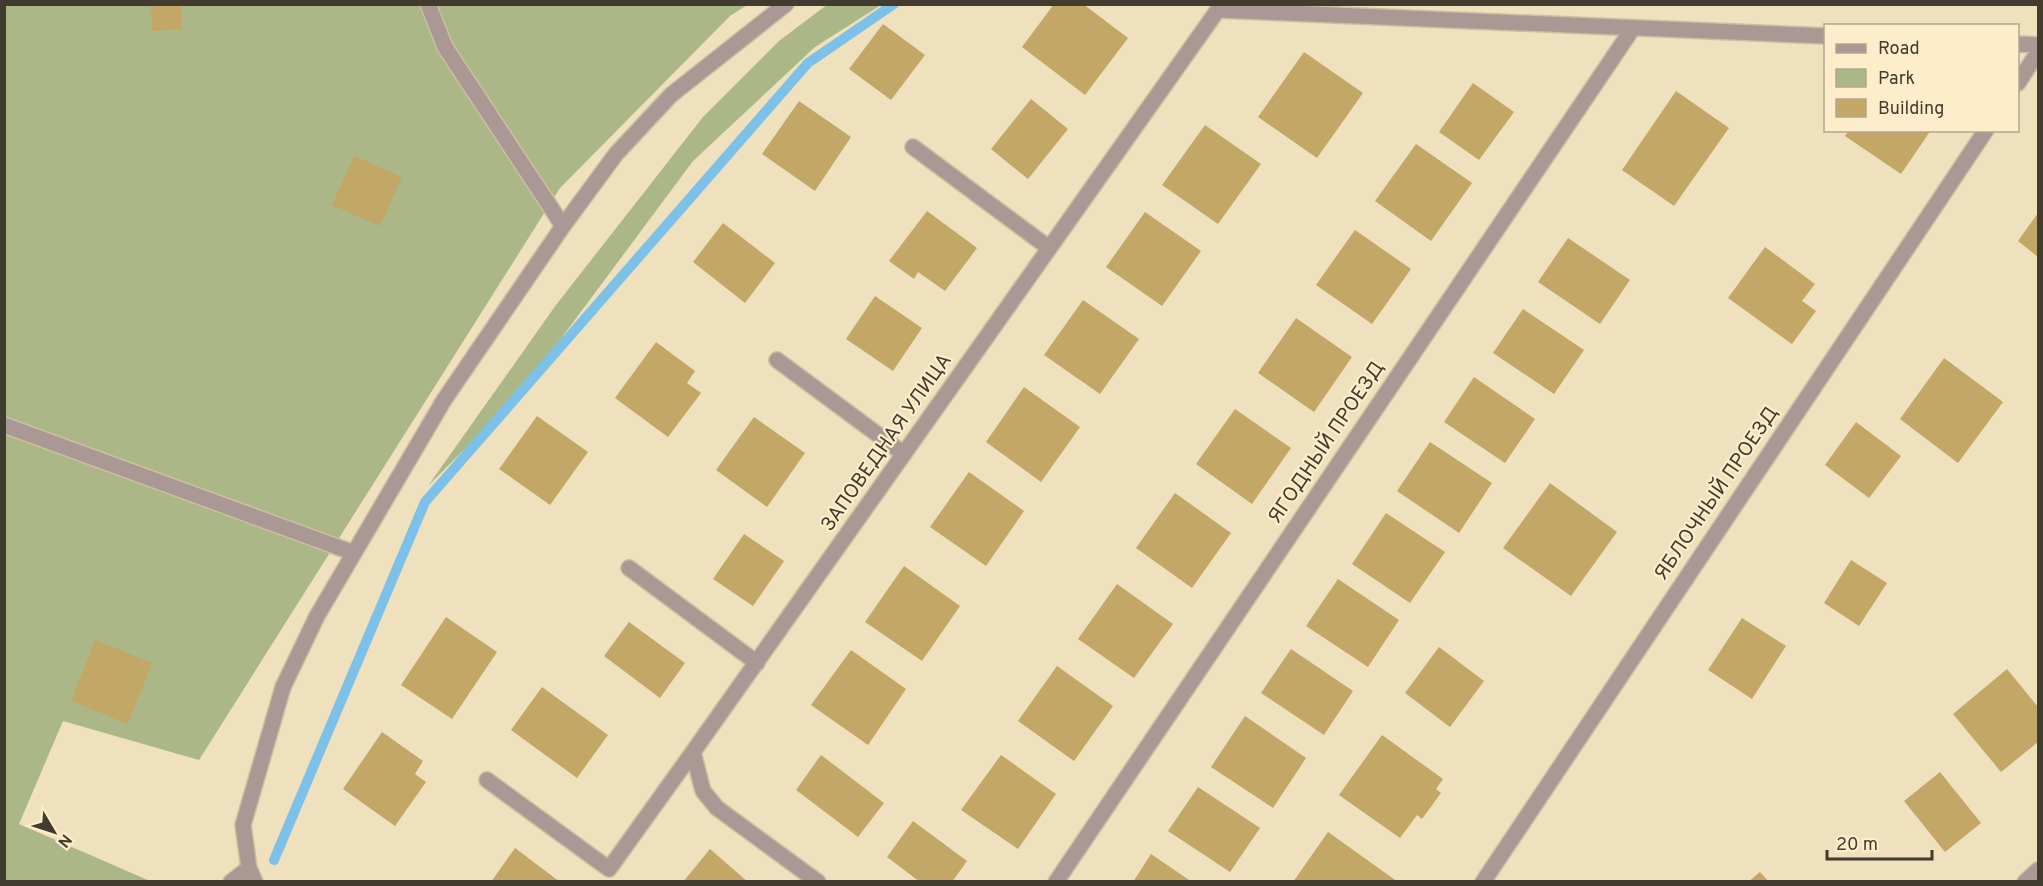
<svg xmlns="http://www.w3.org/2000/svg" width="2043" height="886" viewBox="0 0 2043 886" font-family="Overpass,sans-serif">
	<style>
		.green { fill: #abb786 }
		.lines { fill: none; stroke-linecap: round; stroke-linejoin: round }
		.stream { stroke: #7ec1e8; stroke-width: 10 }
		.building { fill: #c2a767 }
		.minor-casing { stroke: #ccbfa1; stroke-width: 18 }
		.minor { stroke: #a99894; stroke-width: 15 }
		.labels { text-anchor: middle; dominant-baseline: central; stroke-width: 4.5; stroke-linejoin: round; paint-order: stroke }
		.street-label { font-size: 20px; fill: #423c2e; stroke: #fdedca }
	</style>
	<rect width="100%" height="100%" fill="#efe0be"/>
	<path class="green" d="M828,4L881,5L815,47L693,161L522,391L428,486L556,305L703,117L779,41Z
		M5,5H747L730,16L560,188L199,760L63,721L19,824L150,881L5,882Z"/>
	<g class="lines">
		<path class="stream" d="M274,860L425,502L808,63L894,4"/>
	</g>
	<path class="building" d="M151,4H181L182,29L152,31Z
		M1054,4H1083L1128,38L1085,95L1022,47Z
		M883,24L925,55L891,100L849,69Z
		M1304,52L1363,93L1317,158L1258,117Z
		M1473,83L1514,112L1479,160L1439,132Z
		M1676,91L1729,128L1674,206L1622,170Z
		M1031,99L1068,129L1028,179L991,149Z
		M799,101L851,137L815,191L762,154Z
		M1205,125L1261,164L1218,224L1162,185Z
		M1849,130H1931L1901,174L1845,136Z
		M1416,144L1472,183L1431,241L1375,201Z
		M354,156L402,177L380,226L332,205Z
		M927,211L977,248L945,291L918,272L914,279L889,261Z
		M1145,212L1201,251L1162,306L1106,267Z
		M2038,213V257L2018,241Z
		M723,223L775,263L745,303L693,262Z
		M1355,230L1411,269L1372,324L1316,285Z
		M1568,238L1630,280L1600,324L1538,282Z
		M1765,247L1815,284L1802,301L1816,311L1792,344L1728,298Z
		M875,296L922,328L893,371L846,339Z
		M1083,300L1139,339L1100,394L1044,355Z
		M1523,309L1584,350L1554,394L1493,353Z
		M1296,318L1352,357L1314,412L1258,373Z
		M656,342L695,371L687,383L701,393L668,437L615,398Z
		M1944,358L2003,402L1958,463L1900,419Z
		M1474,377L1535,419L1505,463L1444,422Z
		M1024,387L1080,427L1041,482L986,442Z
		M1235,409L1291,448L1252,504L1196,464Z
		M537,416L588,452L550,505L499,469Z
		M754,417L805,453L767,507L716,470Z
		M1856,422L1901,456L1869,498L1825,465Z
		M1430,442L1492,483L1459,533L1397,491Z
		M969,472L1024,511L986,566L930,527Z
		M1550,483L1617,532L1571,596L1503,548Z
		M1175,493L1231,533L1192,588L1136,548Z
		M1386,513L1445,552L1410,603L1352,564Z
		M744,534L784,561L753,606L713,579Z
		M1851,560L1887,583L1859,626L1824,603Z
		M904,566L960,606L922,661L865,622Z
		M1338,579L1399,620L1368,667L1306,626Z
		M1117,584L1173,624L1134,678L1078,639Z
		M446,617L497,652L452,719L401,685Z
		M1742,618L1786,646L1752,699L1708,670Z
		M629,622L685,663L660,698L604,656Z
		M95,640L152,663L128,724L71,701Z
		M1439,647L1484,681L1450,727L1405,693Z
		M1291,649L1353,691L1324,735L1261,693Z
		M851,650L906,689L868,745L811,705Z
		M1057,666L1113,706L1074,761L1018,721Z
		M2007,669L2038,707V742L2001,772L1953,714Z
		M542,687L608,735L577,778L511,730Z
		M1245,716L1306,758L1273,808L1211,767Z
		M382,732L423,761L415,774L426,782L395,826L343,789Z
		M1382,735L1443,779L1436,789L1441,793L1422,819L1417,815L1400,838L1339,795Z
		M821,755L884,803L858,837L796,790Z
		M1001,755L1056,794L1018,849L961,810Z
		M1940,772L1981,823L1945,852L1904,801Z
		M1198,787L1260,828L1230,872L1168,831Z
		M913,821L967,861L952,882H920L887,857Z
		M1328,832L1398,882H1293Z
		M515,848L560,882H491Z
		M710,849L748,882H683Z
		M1151,854L1192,882H1133Z
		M1760,872L1769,882H1748Z"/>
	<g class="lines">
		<defs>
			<path id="minor" d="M428,4L445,47L563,226
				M1218,10L1826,36
				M2018,44L2038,45
				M2018,83L2038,52
				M913,147L1049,248
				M777,360L904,454
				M4,425L354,553
				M629,568L757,663
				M487,780L609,869L693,752
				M231,882L249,868
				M255,882L249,868L243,825L283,687L317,616L444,400L563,226L616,154L671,95L786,4
				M818,882L717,808L703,791L693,752L1222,4
				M1056,882L1633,28
				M1483,882L1986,130
				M2025,882L2038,870"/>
		</defs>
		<use href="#minor" class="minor-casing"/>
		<use href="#minor" class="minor"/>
	</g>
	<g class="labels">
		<g class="street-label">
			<text transform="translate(887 443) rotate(-55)">ЗАПОВЕДНАЯ УЛИЦА</text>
			<text transform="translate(1327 443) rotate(-56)">ЯГОДНЫЙ ПРОЕЗД</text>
			<text transform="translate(1717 494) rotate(-56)">ЯБЛОЧНЫЙ ПРОЕЗД</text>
		</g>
	</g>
	<rect width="2043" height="886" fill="none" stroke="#423c2e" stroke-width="12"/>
	<rect x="1824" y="24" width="195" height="108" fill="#fdedca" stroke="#b2a68c" stroke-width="1.5"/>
	<rect x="1836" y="44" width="30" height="9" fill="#a99894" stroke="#b2a68c" stroke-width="1.5"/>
	<text x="1878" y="54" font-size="18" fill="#423c2e">Road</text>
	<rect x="1836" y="69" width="30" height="18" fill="#abb786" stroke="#b2a68c" stroke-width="1.5"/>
	<text x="1878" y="84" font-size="18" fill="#423c2e">Park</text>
	<rect x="1836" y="99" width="30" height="18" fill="#c2a767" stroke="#b2a68c" stroke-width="1.5"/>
	<text x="1878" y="114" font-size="18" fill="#423c2e">Building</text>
	<g transform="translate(54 832) rotate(129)" stroke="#fdedca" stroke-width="4.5" paint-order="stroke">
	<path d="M0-4.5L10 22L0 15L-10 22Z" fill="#423c2e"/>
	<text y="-9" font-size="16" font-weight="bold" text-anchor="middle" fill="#423c2e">N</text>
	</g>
	<path d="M1827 850v9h105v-9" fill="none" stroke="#423c2e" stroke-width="3"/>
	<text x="1836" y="850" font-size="18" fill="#423c2e" stroke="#fdedca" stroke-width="4.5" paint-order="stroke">20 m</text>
</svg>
